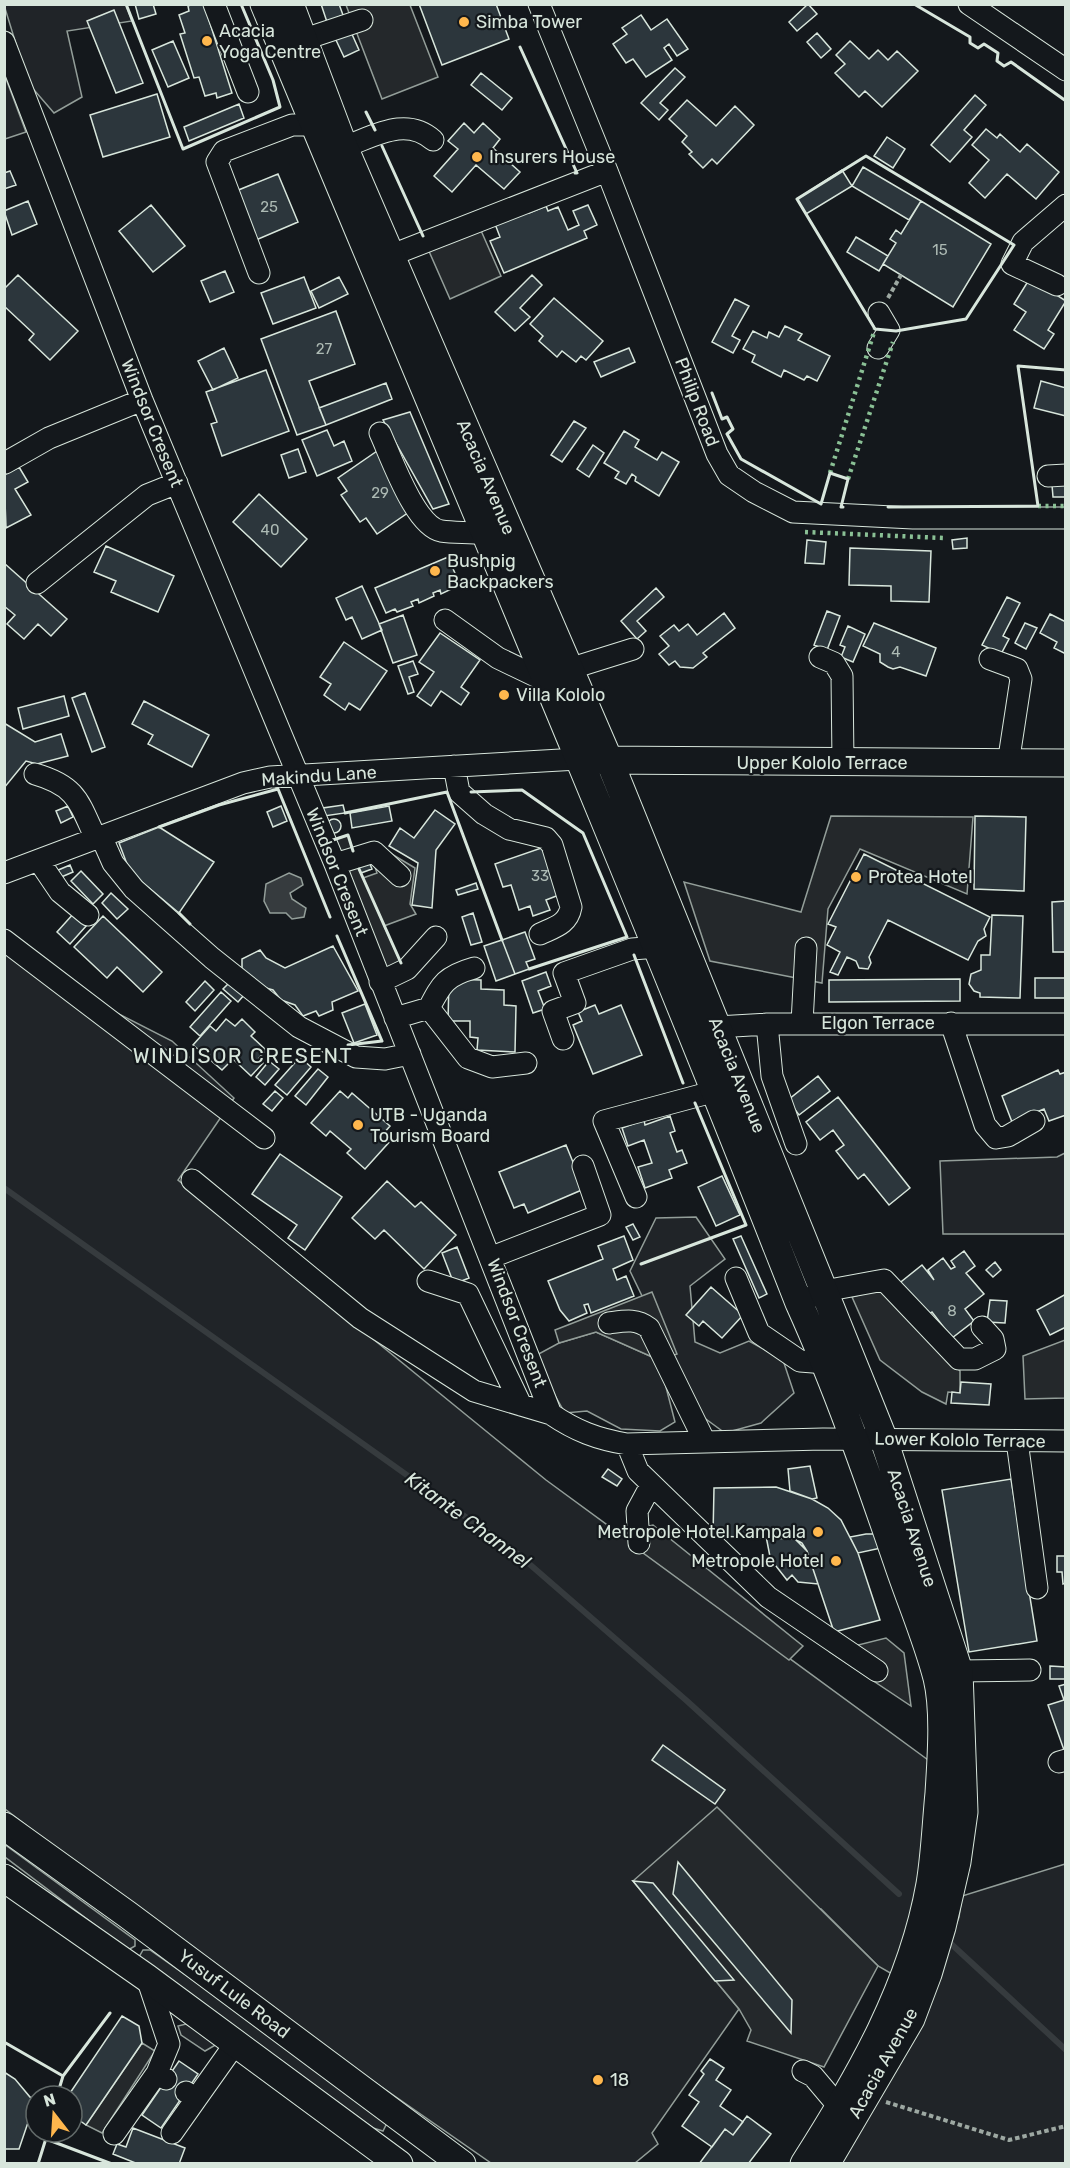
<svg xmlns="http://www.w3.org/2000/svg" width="1070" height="2168" viewBox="0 0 1070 2168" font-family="Rubik,sans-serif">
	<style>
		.green { fill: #202428; stroke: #939e99; stroke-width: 1.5 }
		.parking { fill: #24282b; stroke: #939e99; stroke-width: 1.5 }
		.water { fill: #363b3e; stroke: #939e99; stroke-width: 1.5 }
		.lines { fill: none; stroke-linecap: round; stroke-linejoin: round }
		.stream { stroke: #363b3e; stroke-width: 6 }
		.building { fill: #2c363c; stroke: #d8e6dc; stroke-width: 1.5 }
		.minor-casing { stroke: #d8e6dc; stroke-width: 23 }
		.major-casing { stroke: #d8e6dc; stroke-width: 29 }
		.path { stroke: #9da8a2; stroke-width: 4; stroke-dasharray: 4.5 3; stroke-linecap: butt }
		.minor { stroke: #14181c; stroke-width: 21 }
		.major { stroke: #14181c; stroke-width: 27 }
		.hedge { stroke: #8ac095; stroke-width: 4.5; stroke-dasharray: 3 4.5; stroke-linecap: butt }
		.wall { stroke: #d8e6dc; stroke-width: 3 }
		.poi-dot { fill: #ffb74d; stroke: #14181c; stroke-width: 2 }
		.labels { text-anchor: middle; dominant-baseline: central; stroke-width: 4.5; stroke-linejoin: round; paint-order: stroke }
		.number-label { font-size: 15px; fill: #adbab4 }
		.poi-label { font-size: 18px; fill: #d8e6dc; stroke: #14181c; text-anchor: start }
		.street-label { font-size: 18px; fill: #d8e6dc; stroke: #14181c }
		.water-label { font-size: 20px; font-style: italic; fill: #d8e6dc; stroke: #14181c }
		.quarter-label { font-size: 21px; letter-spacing: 1.5px; fill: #d8e6dc; stroke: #14181c }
	</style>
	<rect width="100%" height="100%" fill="#14181c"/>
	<path class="green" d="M4,5H126L132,21L67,31L82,97L54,113L28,83Z
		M5,76L26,132L5,139H4Z
		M4,928L111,1010L172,1041L234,1098L178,1180L546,1480L939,1768L899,1978L878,1966L821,1909L633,1881L739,2009L652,2133L658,2144L635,2163H491L239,1988L5,1809Z
		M1065,1153V1234H943L940,1161L1057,1157Z
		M696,1217L725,1259L690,1286L695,1342L720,1353L749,1341L783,1360L794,1393L761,1423L725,1433L699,1414L630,1271L656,1218Z
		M596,1332L659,1360L675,1422L660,1431L621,1429L587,1411L565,1413L533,1357L559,1343Z
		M4,1844L135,1940V1946L128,1950L5,1857Z
		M1065,1864V2163L840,2164L944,1957L959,1917L962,1896Z
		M143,1950H150L251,2021L387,2123L383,2131L373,2128L139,1957Z
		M186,2024L219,2043L205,2051L181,2035L178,2026Z"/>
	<path class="parking" d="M346,5H410L438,77L382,99Z
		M479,226L501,276L450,299L428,249Z
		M831,816L973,817L967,894L860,849L828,909L822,983L710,961L684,882L801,912Z
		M348,835L363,878L377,873L373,861L385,850L415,868L410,904L416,914L384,926L401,963L386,972L333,840Z
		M881,1289L960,1371V1393L948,1392L946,1404L922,1392L880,1360L852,1297Z
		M652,1292L677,1354L659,1360L596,1332L559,1343L555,1330Z
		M1065,1340V1398L1025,1399L1023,1356Z
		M653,1525L803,1646L789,1660L635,1547L632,1530Z
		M886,1638L904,1653L911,1706L830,1652Z
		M717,1807L878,1966L824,2067L747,2041L751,2030L739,2009L633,1881Z
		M142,2043L155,2051L102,2133L86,2125Z"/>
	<path class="water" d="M289,873L301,878L303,885L290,893L292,899L306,908L304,917L292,919L286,913H270L264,901L266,884Z"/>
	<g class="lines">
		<path class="stream" d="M4,1188L519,1555L687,1701L899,1894
			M948,1941L1066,2050"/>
	</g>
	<path class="building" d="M135,4H153L156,14L139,19Z
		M193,4H204L232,93L217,98L216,93L205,96L199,77L194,78L180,34L185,33L179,15L189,11L188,6Z
		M321,4H339L343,15L327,22Z
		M419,4H496L509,39L442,65Z
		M808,4L817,14L797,31L789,22Z
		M114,10L143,83L116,93L87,21Z
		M641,15L651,30L667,19L688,49L677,56L669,44L664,48L672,60L646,77L633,59L626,63L613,44L627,34L622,28Z
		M351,32L359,50L344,57L335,38Z
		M817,33L831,49L821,58L807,42Z
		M173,41L189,78L168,87L152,50Z
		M850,41L869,59L878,50L888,60L897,51L918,71L882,107L865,91L859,97L835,73L845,64L836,55Z
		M675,68L685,77L660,103L668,110L659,120L641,103Z
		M481,73L512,98L502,110L471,85Z
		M157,94L170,137L103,157L90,115Z
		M975,95L986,105L964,130L972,137L950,162L931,145Z
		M687,100L716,126L735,106L754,125L717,164L712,159L703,168L689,154L692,152L682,142L687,136L669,119Z
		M239,104L244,118L189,141L184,127Z
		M464,123L474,133L483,123L500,139L493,148L520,172L504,189L476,165L452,192L434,176L458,149L448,141Z
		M986,129L997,138L1000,134L1020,152L1027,144L1059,172L1036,199L1007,174L985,198L969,183L989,160L972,145Z
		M887,137L905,149L893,168L874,156Z
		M863,167L921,201L909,220L852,186Z
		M842,170L852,186L806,214L797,199Z
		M10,171L16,185L4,189V173Z
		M278,174L298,222L256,240L236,191Z
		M28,201L37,224L12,235L4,211Z
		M921,201L991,244L953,307L883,264L896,243L890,239L896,230L901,234Z
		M151,205L185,246L153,272L119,231Z
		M588,205L597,225L584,231L587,238L504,273L490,241L500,237L495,224L527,210L529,213L546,206L548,211L558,207L568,230L579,225L573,211Z
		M856,237L888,256L879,271L847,252Z
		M225,271L234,292L210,302L201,281Z
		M18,275L78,331L50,360L29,340L34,334L4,306V289Z
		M532,275L542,285L520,308L530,317L515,331L495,312Z
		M304,277L316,308L273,324L261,293Z
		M339,277L348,294L319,308L311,291Z
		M1030,278L1066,301L1048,330L1054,334L1044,349L1014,330L1026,312L1014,304Z
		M554,298L603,341L586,360L581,356L576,362L562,351L557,357L539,341L543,336L530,324Z
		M735,299L749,306L732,336L740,340L733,353L712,342Z
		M336,311L355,364L309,381L326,425L297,435L261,339Z
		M785,326L802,334L798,340L830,356L817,381L807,376L804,380L784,370L781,377L752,362L755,355L743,349L753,331L767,338L769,332L779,337Z
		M224,348L238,378L213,390L198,361Z
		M629,348L635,362L601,377L594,362Z
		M266,370L289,431L222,456L211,424L217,422L206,392Z
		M1041,381L1066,388V416L1034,408Z
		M386,383L392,399L326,425L319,408Z
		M410,412L449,504L433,509L383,420Z
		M574,421L586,428L562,462L551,455Z
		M327,430L334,446L344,441L352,461L317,476L302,440Z
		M624,431L639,440L635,447L657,460L662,452L679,462L659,496L635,481L636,477L632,474L626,484L615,478L619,472L604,463Z
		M593,445L604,453L589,477L577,469Z
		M298,449L306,472L289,478L281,455Z
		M380,449L412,510L377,534L366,518L360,522L341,495L347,491L338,478Z
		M19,467L28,482L15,489L31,515L6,528L4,475Z
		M1066,484V497H1053L1052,485Z
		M259,494L307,539L281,567L233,522Z
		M967,538V548L953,549L952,540Z
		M807,540L826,542L824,564L805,563Z
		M106,546L174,576L158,612L111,592L116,581L94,572Z
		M850,548L931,551L929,602L891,601V586L849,585Z
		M448,557L460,585L441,594L440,590L433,593L434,596L419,603L418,599L411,602L413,606L397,612L395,609L386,613L375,588Z
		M4,563L67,619L51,636L38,624L24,639L7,624L15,615L4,606Z
		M362,586L382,630L362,639L352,617L346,620L336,598Z
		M656,588L664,597L637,621L646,631L637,639L621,621Z
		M1007,597L1020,603L1003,636L1009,639L1001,654L982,645Z
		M827,611L840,616L827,650L814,645Z
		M724,613L735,628L703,653L707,657L693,668L680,667L675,661L669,665L659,654L669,646L660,636L674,625L679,631L688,624L697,635Z
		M1050,614L1066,622V654L1054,648L1057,642L1040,633Z
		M403,615L417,655L393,663L379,624Z
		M874,623L936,648L926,676L900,667L893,669L888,667L880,662V654L863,646Z
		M1025,623L1037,628L1026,649L1015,643Z
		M848,626L865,634L853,662L841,657L845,647L840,645Z
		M440,633L480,660L461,687L469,693L461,705L441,691L431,706L417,696L434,672L419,662Z
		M344,642L387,671L360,710L349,703L345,710L324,695L331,684L320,677Z
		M413,661L418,674L409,677L414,692L408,694L398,666Z
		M85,693L105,747L92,752L72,698Z
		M64,696L69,716L23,729L18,708Z
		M144,701L209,735L192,767L148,744L153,735L132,724Z
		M4,723L35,742L61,734L68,756L37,764L26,761L4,788Z
		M343,805L345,813L324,816L323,808Z
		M68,806L73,817L61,823L56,811Z
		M281,806L287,821L273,827L267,812Z
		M389,806L392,821L352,828L350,813Z
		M435,810L455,824L436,850L432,908L412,905L418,863L389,846L400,828L414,838Z
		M975,816L1026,817L1024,891L974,889Z
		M327 826a7 7 0 1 1 14 0a7 7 0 1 1-14 0Z
		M159,827L214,862L179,913L130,872L119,843Z
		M550,845L559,895L546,900L550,910L533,916L530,906L519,910L511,885L503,887L495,864Z
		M864,854L990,917L984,929L986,936L978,941L968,960L888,920L869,957L871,963L868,969L859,968L856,961L847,957L838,975L830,972L840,952L827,945L836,927L828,924Z
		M368,859L372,869L361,873L357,864Z
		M70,865L73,872L59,878L56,871Z
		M81,871L103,894L93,904L71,881Z
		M476,883L478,889L458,895L456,890Z
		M111,893L128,909L117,919L102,903Z
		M1066,901V952H1053L1052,902Z
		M74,913L87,925L70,944L57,932Z
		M473,913L482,942L471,945L462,917Z
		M992,915L1023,916L1020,998L980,997V993L974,991L969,984L971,974L981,970V955H990Z
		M103,916L162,972L143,992L117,967L107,978L74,947Z
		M525,932L535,959L526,962L529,969L515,974L502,940Z
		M502,940L515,974L496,981L484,946Z
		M333,946L358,991L332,1002L333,1010L319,1016L316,1011L303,1016L295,1005L281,1000L273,990L266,988L245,975L242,968V959L260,950L266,958L285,968Z
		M546,972L551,986L538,991L545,1009L533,1013L522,981Z
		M1035,978H1066V998H1035Z
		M449,979L481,980V989L504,990V1005L516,1006L515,1052L477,1050L478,1038L470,1037V1021H448Z
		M960,979V1001L829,1002V980Z
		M205,981L214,990L195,1011L186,1002Z
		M229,983L244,995L238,1002L223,989Z
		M221,992L231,1001L200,1036L190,1027Z
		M365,1004L377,1035L354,1043L342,1013Z
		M595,1005L599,1014L621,1005L642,1055L593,1074L573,1025L582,1021L578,1012Z
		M226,1019L235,1026L242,1019L255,1032L251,1036L266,1050L259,1058L263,1063L251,1076L233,1059L222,1070L193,1045L210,1026L216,1031Z
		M300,1057L311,1067L287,1095L275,1085Z
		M269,1061L279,1069L265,1085L256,1077Z
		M318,1069L328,1077L306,1105L295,1096Z
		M1058,1070L1060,1074L1066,1072V1115L1049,1121L1044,1109L1012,1122L1002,1096Z
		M818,1076L830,1091L799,1115L788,1100Z
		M275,1091L283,1098L272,1111L263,1104Z
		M340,1091L348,1098L352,1093L390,1126L384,1133L392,1139L365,1169L347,1153L351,1149L330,1131L326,1136L311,1123Z
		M838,1097L910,1188L889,1205L864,1174L858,1179L836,1151L844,1145L833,1130L820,1140L806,1122Z
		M670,1116L675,1131L670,1133L677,1152L682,1150L687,1163L669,1170L672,1178L645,1188L638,1167L652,1163L644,1140L628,1146L622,1128L644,1120L645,1125Z
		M566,1145L584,1189L528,1213L524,1204L514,1208L499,1172Z
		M280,1154L342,1197L305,1250L288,1238L297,1225L252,1194Z
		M722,1176L740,1215L716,1226L698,1187Z
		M387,1181L415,1207L421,1202L456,1235L424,1269L384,1230L375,1239L352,1218Z
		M633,1224L640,1237L633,1240L626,1227Z
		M624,1236L633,1260L613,1269L617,1280L626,1276L634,1296L591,1313L588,1304L584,1305L587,1313L569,1321L560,1310L548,1281L603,1259L598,1246Z
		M741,1236L767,1294L759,1298L733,1239Z
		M457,1247L469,1278L454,1284L442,1253Z
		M964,1251L975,1266L966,1273L984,1294L965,1309L974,1321L952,1338L932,1312L923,1318L897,1285L922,1265L934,1280L928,1270L943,1258L951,1269L955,1267L951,1261Z
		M995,1262L1001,1270L993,1277L986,1270Z
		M711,1287L743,1315L722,1338L703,1321L699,1326L686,1315Z
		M1066,1294V1327L1050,1335L1037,1310Z
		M990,1300L1007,1301L1005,1323L987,1322Z
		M961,1382L991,1384L989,1405L951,1403L952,1392L960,1393Z
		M810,1466L817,1498L812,1499L790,1491L788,1469Z
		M608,1469L622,1479L617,1486L602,1477Z
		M1011,1479L1037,1641L969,1652L942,1490Z
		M776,1487L812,1499L828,1508L841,1520L858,1553L880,1620L834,1632L807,1551L802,1543L795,1539L713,1536L714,1488Z
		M866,1534H875L881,1548L858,1553L850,1537Z
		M766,1536L795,1539L807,1551L818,1584L798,1582L792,1575L787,1580L776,1566L772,1567Z
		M1057,1556H1066V1583L1063,1584L1062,1572H1057Z
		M1050,1666L1066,1667V1679H1050Z
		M1066,1684V1749L1064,1750L1048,1705L1064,1700L1059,1686Z
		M663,1745L725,1790L715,1804L652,1760Z
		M678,1862L792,2000L791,2033L673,1894Z
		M633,1881L653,1883L734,1980L715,1981Z
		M122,2016L139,2026L142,2043L86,2125L72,2115V2096H68Z
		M710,2059L724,2068L716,2080L731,2090L720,2106L743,2122L733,2135L725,2129L712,2147L682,2126L699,2102L689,2095L704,2074L701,2071Z
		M179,2061L198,2074L161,2128L142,2115Z
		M4,2072L15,2079L30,2097L36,2099L19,2149H4Z
		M747,2116L771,2134L748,2164H699L725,2129L733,2135Z
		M133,2128L185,2148L179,2164H138L113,2154L117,2144L126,2147Z"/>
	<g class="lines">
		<defs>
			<path id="minor" d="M214,4L248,92
				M539,4L607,171L717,454L729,475L754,492L793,512L913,518H1066
				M969,4L1066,70
				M305,39L362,20
				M4,42L142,400L335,864L551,1414C576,1431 597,1439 627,1444L823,1439L1066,1441
				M344,147C375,136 406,116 433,140
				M392,255L607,171
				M259,273L217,162L224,151L292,125H314
				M1057,285L1012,264L1023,242L1066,205
				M878,348L889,330L879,313
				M380,433C391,457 415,526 441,531C455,533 470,532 484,534
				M5,463L49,438L142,400
				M1048,476L1066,475
				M37,583L147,495L177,483
				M445,620L498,658L548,682L569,669L633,649
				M820,657L834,663L842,676L843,762
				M990,659L1017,669L1021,679L1008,764
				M454,766L459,792L484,814L509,829L546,838L552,845L571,907C568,924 555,927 540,934
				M35,774C77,786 79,802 96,839
				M101,836L113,863L134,889L212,958L299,1027L356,1057L385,1059L410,1054
				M39,861L60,892L88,915
				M335,864L374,852L400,876
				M4,873L243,783L270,777L578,759
				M4,940L264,1138
				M380,982L407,969L436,937
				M429,1008C442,983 446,976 474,968
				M395,1018L429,1008L468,1058L492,1067L526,1063
				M802,1023L806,948
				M951,1023L985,1125L996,1138L1008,1136L1034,1121
				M767,1024L772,1076L796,1144
				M705,1032L717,1027L767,1024H1066
				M563,1039L553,1011L575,1003L564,973L632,949L658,947
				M192,1180L360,1318L474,1391L551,1414
				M636,1197L604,1121L716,1091
				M492,1257L600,1215L583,1166
				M736,1278L759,1333L800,1361L826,1363
				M428,1281L468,1294L521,1405
				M811,1297L824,1291L884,1280L959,1359H975L995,1349L993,1339L982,1327
				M609,1323C624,1321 636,1318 649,1328L705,1442
				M1017,1441L1037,1588
				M627,1444L638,1471L768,1597L877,1671
				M639,1543L637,1511L651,1485
				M946,1676L959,1671L1030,1670
				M1059,1762L1066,1760
				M147,1978L169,2044L157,2073L166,2079
				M803,2071L813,2076L840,2108
				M186,2092L196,2099L235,2044
				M172,2133L196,2099
				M114,2134L157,2073"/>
			<path id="major" d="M264,4C444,437 628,867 799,1303C837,1387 867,1474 897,1561C910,1600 927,1639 937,1678C945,1711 941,1760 939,1793C936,1823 935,1854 930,1884C912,1986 859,2078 804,2164
				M290,4L344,147L609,760L866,1395L884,1440L959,1671L964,1812L957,1862L942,1927L928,1974L911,2019L826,2164
				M595,760L1066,763
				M4,1826L128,1915L462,2164
				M4,1878L147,1978L399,2164"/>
		</defs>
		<use href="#minor" class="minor-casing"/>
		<use href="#major" class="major-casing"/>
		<path class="path" d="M888,298L901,275
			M886,2102L1009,2140L1066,2126"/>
		<use href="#minor" class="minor"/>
		<use href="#major" class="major"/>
		<path class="hedge" d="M830,473L875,329
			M848,479L893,342
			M1038,506H1066
			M805,532L944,538"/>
		<path class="wall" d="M126,4L183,149L280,107L273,80L241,4
			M914,4L970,37V43L978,48L984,44L998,53L997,61L1004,66L1011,62L1066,101
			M520,47L577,173H575
			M366,112L375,130
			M382,146L423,236
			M866,156L1014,245L966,319L896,331L875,329L797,199Z
			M712,393L722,419L727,417L733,429L727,434L741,459L821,504L830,473L848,479L841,507H843
			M888,507L1038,506L1018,366L1066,370
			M471,792L522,790L583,833L627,937L529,969
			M345,813L447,792L502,940
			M159,827L219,805L278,789L330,917
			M333,840L348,835L353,851
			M359,869L401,963
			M179,913L190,924
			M337,936L382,1041L348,1045
			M634,955L683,1083
			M641,1264L746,1225L695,1103
			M4,2042L63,2076L57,2096
			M63,2076L110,2013
			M46,2139L112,2164
			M38,2164L48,2132"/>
	</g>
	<g class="poi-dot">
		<circle cx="464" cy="22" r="6"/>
		<circle cx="207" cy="41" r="6"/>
		<circle cx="477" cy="157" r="6"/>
		<circle cx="435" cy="571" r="6"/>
		<circle cx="504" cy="695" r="6"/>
		<circle cx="856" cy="877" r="6"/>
		<circle cx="358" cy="1125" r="6"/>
		<circle cx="818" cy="1532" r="6"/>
		<circle cx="836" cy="1561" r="6"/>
		<circle cx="598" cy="2080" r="6"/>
	</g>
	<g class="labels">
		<g class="number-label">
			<text x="269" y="207">25</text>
			<text x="940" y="250">15</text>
			<text x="324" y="349">27</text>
			<text x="380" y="493">29</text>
			<text x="270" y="530">40</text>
			<text x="896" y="652">4</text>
			<text x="540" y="876">33</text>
			<text x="952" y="1311">8</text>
		</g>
		<g class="poi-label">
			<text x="476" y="22">Simba Tower</text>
			<text x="219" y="31">Acacia<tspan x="219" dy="21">Yoga Centre</tspan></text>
			<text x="489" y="157">Insurers House</text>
			<text x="447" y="561">Bushpig<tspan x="447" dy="21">Backpackers</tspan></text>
			<text x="516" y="695">Villa Kololo</text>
			<text x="868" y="877">Protea Hotel</text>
			<text x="370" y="1115">UTB - Uganda<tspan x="370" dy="21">Tourism Board</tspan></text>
			<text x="806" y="1532" text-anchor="end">Metropole Hotel Kampala</text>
			<text x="824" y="1561" text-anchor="end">Metropole Hotel</text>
			<text x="610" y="2080">18</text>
		</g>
		<g class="street-label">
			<text transform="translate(697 402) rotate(69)">Philip Road</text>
			<text transform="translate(152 423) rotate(68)">Windsor Cresent</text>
			<text transform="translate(486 477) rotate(67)">Acacia Avenue</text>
			<text x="822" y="763">Upper Kololo Terrace</text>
			<text transform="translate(319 776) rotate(-4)">Makindu Lane</text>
			<text transform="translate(337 872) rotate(68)">Windsor Cresent</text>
			<text x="878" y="1023">Elgon Terrace</text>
			<text transform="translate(737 1075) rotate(68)">Acacia Avenue</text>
			<text transform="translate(517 1323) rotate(69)">Windsor Cresent</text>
			<text transform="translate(960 1440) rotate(1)">Lower Kololo Terrace</text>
			<text transform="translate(912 1528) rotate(72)">Acacia Avenue</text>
			<text transform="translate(234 1994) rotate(37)">Yusuf Lule Road</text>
			<text transform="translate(883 2063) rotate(-61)">Acacia Avenue</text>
		</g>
		<g class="water-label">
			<text transform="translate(468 1520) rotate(36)">Kitante Channel</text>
		</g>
		<g class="quarter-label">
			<text x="243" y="1055">WINDISOR CRESENT</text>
		</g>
	</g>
	<rect width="1070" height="2168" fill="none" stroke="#d8e6dc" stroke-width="12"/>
	<g transform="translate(54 2114) rotate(343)"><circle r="28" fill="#14181c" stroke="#626a69" stroke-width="1.5"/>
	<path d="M0-4.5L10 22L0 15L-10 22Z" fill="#ffb74d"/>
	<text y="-9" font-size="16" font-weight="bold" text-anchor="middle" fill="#d8e6dc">N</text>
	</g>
</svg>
